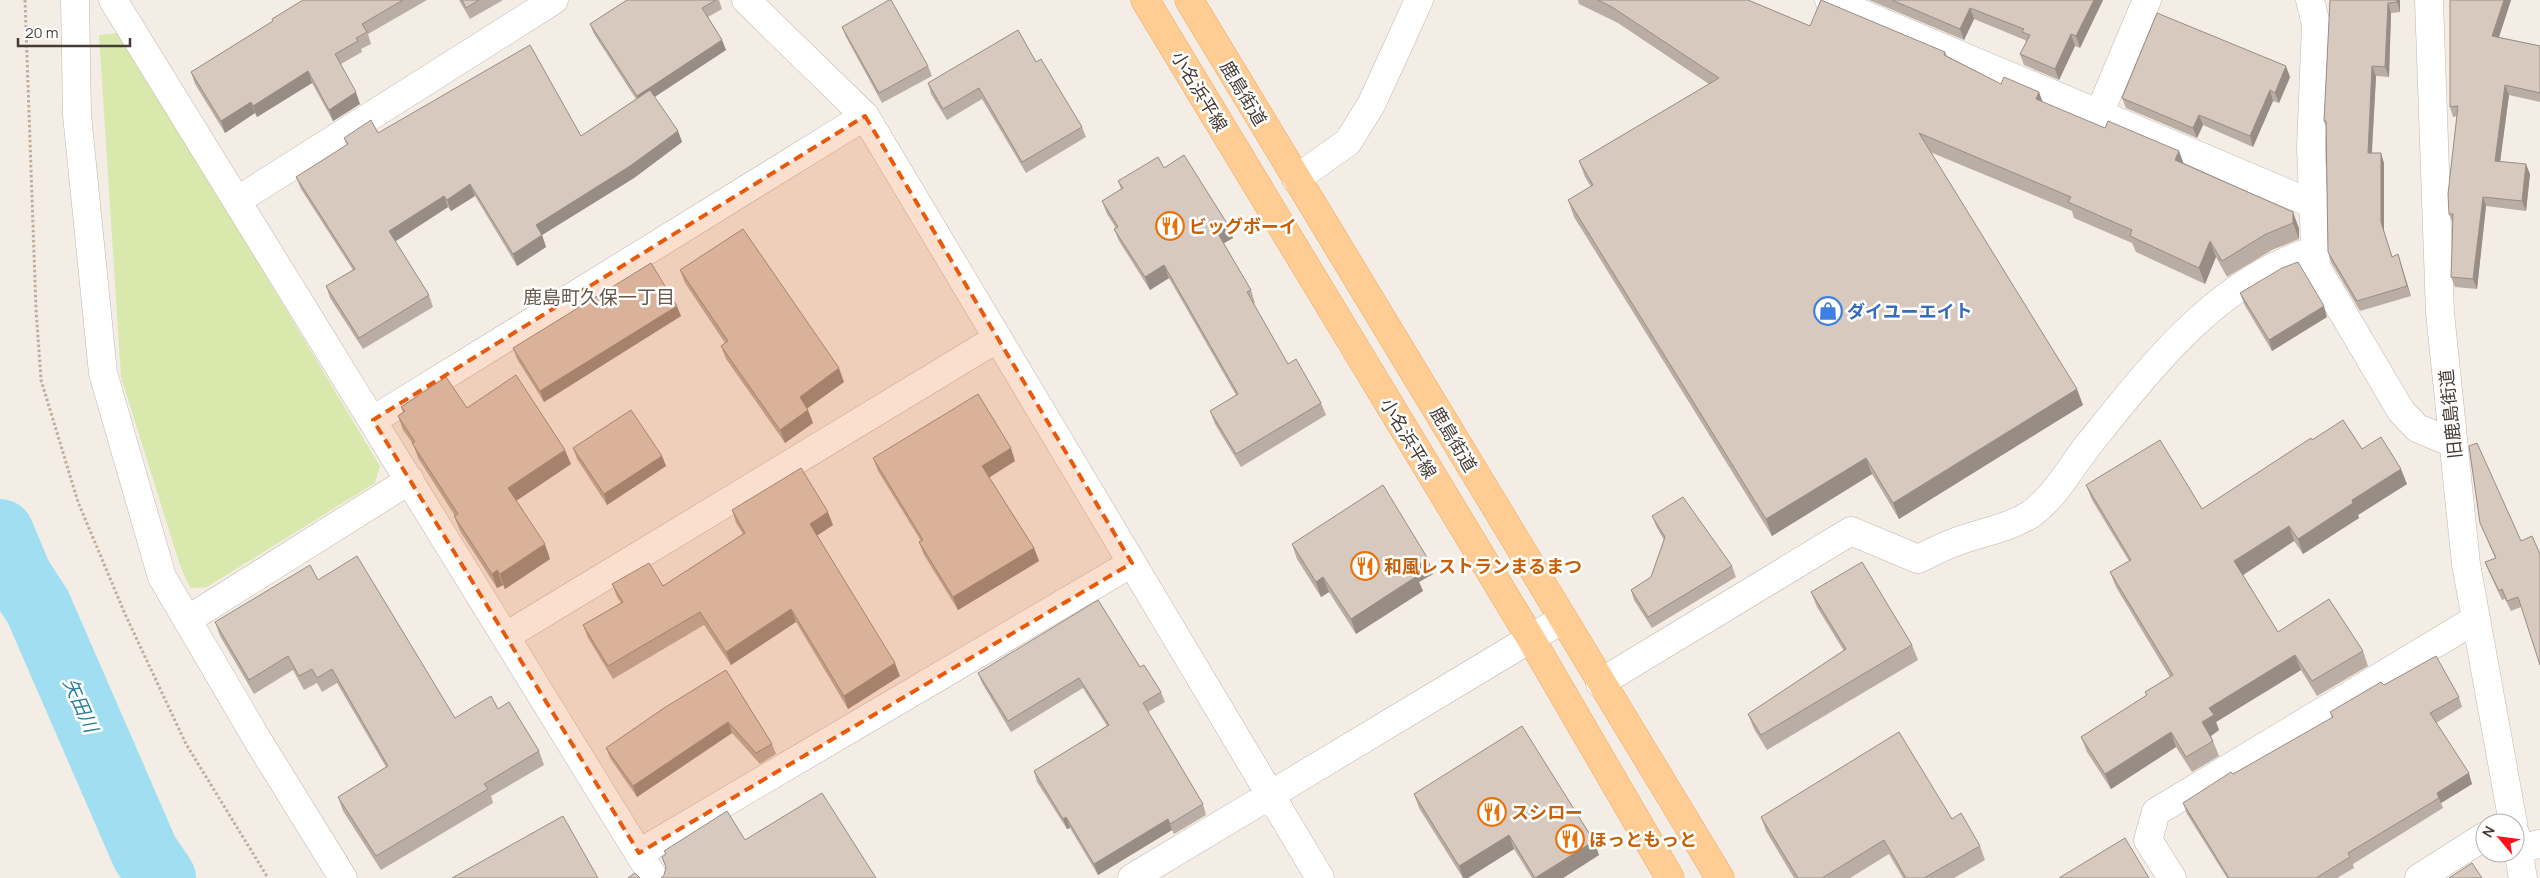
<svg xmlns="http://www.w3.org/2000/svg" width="2540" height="878" viewBox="0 0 2540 878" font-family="Manrope,'Noto Sans JP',sans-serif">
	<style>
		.green { fill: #d9e9ad }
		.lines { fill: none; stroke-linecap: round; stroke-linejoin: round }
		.river { stroke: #a0dff2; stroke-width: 68 }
		.minor-casing { stroke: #c2b6ab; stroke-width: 29 }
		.major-casing { stroke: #e7a761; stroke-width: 29 }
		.path { stroke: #c1ac99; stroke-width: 3; stroke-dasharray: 2.5 2.5; stroke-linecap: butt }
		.minor { stroke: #fff; stroke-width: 28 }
		.major { stroke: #ffcd93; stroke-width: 28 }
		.wall { fill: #baada3 }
		.shaded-wall { fill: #978d85 }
		.building { fill: #d8c9be; stroke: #978d85 }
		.marked { fill: #e8590c; fill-opacity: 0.2; stroke: #e8590c; stroke-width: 4; stroke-dasharray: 10 6; stroke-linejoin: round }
		.labels { text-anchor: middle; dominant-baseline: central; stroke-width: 5; stroke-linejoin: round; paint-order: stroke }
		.street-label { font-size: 18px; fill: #463c35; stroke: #fff }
		.food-label { font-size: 18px; font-weight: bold; fill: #c56008; stroke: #fff; text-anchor: start }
		.shop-label { font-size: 18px; font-weight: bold; fill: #366cbe; stroke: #fff; text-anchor: start }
		.neighbourhood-label { font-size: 19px; fill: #69584c; stroke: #fff }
		.water-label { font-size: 19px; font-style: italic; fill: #27809c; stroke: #fff }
	</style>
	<rect width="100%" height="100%" fill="#f3ede6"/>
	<path class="green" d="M120,33L380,466L375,483L207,587L190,588L180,565L121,377L99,35Z"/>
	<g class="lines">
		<path class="river" d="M0,533L18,576L38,607L145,853L162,878"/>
		<defs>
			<path id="minor" d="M75,0L77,115L103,373L162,577L257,739L343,878
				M113,0L654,878
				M746,0L865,116L1320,878
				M1829,0L2313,204
				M2310,0L2316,24L2311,148L2316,267L2401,411L2417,428L2453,443
				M2429,0L2440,313L2466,564L2513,823
				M2099,114L2147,0
				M1296,179L1348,142L1372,103L1419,0
				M238,200L554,0
				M373,420L865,116
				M187,620L410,480
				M506,636L998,338
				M1600,683L1851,531L1918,559C1930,554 1941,547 1953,543C1977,533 2008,529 2031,514C2055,497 2071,467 2089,444C2152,366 2216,281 2315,250
				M2515,833L2523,878
				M2518,849L2540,844
				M639,853L1132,563
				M1132,878L1563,619
				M2172,878L2148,840L2156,812L2476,619
				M2419,878L2485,836"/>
			<path id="major" d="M1145,0L1531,639L1670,878
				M1189,0L1720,878"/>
		</defs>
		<use href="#minor" class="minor-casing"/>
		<use href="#major" class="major-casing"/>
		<path class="path" d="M25,0L36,309L41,380L78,502L125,614L186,744L268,878"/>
		<use href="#minor" class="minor"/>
		<use href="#major" class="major"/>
	</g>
	<path class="wall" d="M303,0H427L368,34L371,44L361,49L362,52L341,64L360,104L333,121L312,83L257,117L255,113L225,133L195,84L191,72L273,21Z
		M459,0H503L470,19Z
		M627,0H719L722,9L708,17L722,40L726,50L654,97L678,131L682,142L634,178L542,235L546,247L517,266L475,196L451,211L448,207L395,241L429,295L433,307L363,349L330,298L326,286L353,270L301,189L296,177L347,145L344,138L378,133L581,136L636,99L594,34L590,24Z
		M1578,0H1748L1810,26L1945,52L1947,56L2001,84L2184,163L2293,212L2299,229V239L2272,250L2227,277L2216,257L2205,284L2136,252L2132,243L2074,218L2072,211L1930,152L2083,405L1899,519L1872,474L1772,536L1574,217L1568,200L1591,187L1585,177L1579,161L1709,84L1618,23L1579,4Z
		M1869,0H2103L2080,48L2075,46L2059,80L2024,65L2020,54L2026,42L2025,40L1974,19L1964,40Z
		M2330,0H2400V12L2391,13L2389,77L2376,76L2372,153L2384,163V232L2392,257L2398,254L2411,296L2360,311L2331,262L2328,252L2326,127L2324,121Z
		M2511,0L2499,37L2540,46V102L2509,95L2500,161L2530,174L2526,211L2486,206L2477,289L2455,287L2451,277L2453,224L2449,214L2457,116L2453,117L2450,107Z
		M842,27L928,66L932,76L882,103L846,37Z
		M1036,62L1082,127L1086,137L1026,173L982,99L947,120L931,94L928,83Z
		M2290,77L2279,103L2273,101L2253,147L2203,125L2197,138L2126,108L2122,98Z
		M1164,168L1233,238L1223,243L1251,290L1255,303L1253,304L1288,364L1321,403L1326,415L1241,467L1215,424L1210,411L1236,395L1169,278L1150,290L1119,241L1114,229L1116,228L1107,214L1102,201L1121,189L1118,181Z
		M680,270L844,382L807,408L813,423L785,443L726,359L721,346L725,343L685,283Z
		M2240,293L2327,317L2272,351L2244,304Z
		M681,316L544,402L517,359L513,348Z
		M401,407L467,408L571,464L516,501L550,559L505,589L503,585L497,588L460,531L454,516H455L418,458L413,444L403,430L398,416L403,412Z
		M2312,440L2362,449L2407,484L2358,515L2359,518L2303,554L2294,541L2243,575L2278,632L2363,651L2368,666L2317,696L2301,670L2216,722L2219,730L2211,736L2219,756L2192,772L2176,747L2111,789L2087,752L2081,737L2147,695L2145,692L2170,677L2116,587L2110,572L2129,561L2092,500L2086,485L2202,509Z
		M2469,446L2521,607L2511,611L2505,599L2502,600L2489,572L2485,562L2495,558L2480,523Z
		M573,448L662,456L666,466L607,505L577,459Z
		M873,458L1015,461L989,477L1034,548L1039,561L958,610L924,555L919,542L921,541L878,471Z
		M732,510L833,525L817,535L900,676L848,709L796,622L731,665L704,625L613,679L588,638L583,625L621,603L617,597L612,584L663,586L743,534L736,523Z
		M1652,516L1732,566L1736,577L1652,628L1634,600L1631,590L1651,577L1664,540L1656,526Z
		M1292,544L1433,574L1419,582L1423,591L1356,634L1329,592L1321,597L1297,559Z
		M318,580L455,718L498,709L539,751L544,765L491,796L493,803L381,870L343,811L338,797L386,767L337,683L322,692L317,683L304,690L293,670L254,694L220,636L215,622Z
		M1811,592L1912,645L1918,660L1767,750L1754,729L1748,714L1844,651L1817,607Z
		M1140,667L1161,692L1165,702L1148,712L1203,804L1206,815L1174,834L1172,830L1098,875L1070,828L1067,829L1037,782L1034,771L1107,726L1083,688L1011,732L982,683L978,673Z
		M726,670L772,744L776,754L760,764L732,733L637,797L610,758L606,748Z
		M2384,685L2459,697L2462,707L2436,723L2472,784L2441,803L2443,808L2353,864L2354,868L2337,878H2227L2187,814L2183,803L2332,718L2330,712Z
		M1414,794L1594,841L1599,855L1563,878H1532L1514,849L1468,878H1463L1419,808Z
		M1761,817L1952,819L1980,846L1985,860L1954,878H1903L1889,854L1850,878H1794L1766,831Z"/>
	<path class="shaded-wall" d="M2094,0H2103L2080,48L2076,36Z
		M2397,0H2400V12L2397,2Z
		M2504,0H2511L2496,46L2492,36Z
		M2388,3L2391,13L2389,77L2385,67Z
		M1970,8L1974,19L1964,40L1960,29Z
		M2071,34L2075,46L2059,80L2055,69Z
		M722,40L726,50L641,106L637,96Z
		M2286,66L2290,77L2279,103L2275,93Z
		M2372,66L2376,76L2371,163L2368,153Z
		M308,71L312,83L257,117L253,106Z
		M2505,85L2509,95L2499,170L2495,161Z
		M2270,90L2273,101L2253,147L2250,136Z
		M356,92L360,104L333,121L329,110Z
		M2039,92L2045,108L2036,99Z
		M251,102L255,113L225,133L221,121Z
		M2199,115L2203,125L2197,138L2193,128Z
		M678,131L682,142L634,178L542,235L546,247L517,266L513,254L536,225Z
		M2179,151L2185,167L2175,160Z
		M2381,153L2384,163V232L2395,267L2381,222Z
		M2526,164L2530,174L2526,211L2522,201Z
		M470,184L475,196L451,211L447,200Z
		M444,196L448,207L393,243L389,231Z
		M2483,197L2486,206L2477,289L2473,279Z
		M2293,212L2299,229V239L2293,223Z
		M1228,225L1233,238L1221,245L1217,232Z
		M2210,241L2216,257L2205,284L2199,268Z
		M2398,254L2401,264L2411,296L2407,286Z
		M1164,265L1169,278L1150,290L1145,277Z
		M677,306L681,316L544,402L540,391Z
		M2324,306L2327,317L2272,351L2269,340Z
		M839,368L844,382L805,410L800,397Z
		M2077,389L2083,405L1899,519L1893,503Z
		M808,410L813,423L785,443L780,430Z
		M1011,448L1015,461L987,479L982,466Z
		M565,450L571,464L513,503L508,488Z
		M662,456L666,466L607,505L604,494Z
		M1866,458L1872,474L1772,536L1766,519Z
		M2401,469L2407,484L2358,515L2359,518L2303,554L2298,539L2352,500Z
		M828,512L833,525L815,537L810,524Z
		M2289,526L2294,541L2240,577L2234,561Z
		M545,544L550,559L505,589L500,574Z
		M1034,548L1039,561L958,610L953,597Z
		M1428,559L1433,574L1419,582L1423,591L1356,634L1351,619L1411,569Z
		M497,570L503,585L497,588L492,574Z
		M1323,577L1329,592L1321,597L1316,582Z
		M791,609L796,622L731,665L726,652Z
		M2295,655L2301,670L2216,722L2219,730L2208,738L2202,722L2209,708Z
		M895,663L900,676L848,709L844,696Z
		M728,722L732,733L637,797L633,786Z
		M2171,732L2176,747L2111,789L2105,774Z
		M2469,773L2472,784L2441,803L2437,793Z
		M1066,817L1070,828L1067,829L1063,819Z
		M1168,819L1172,830L1098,875L1094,864Z
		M1509,835L1514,849L1468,878H1463L1459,866Z
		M1594,841L1599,855L1563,878H1535Z"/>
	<path class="building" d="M303,0H403L362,24L367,32L356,38L358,41L335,54L356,92L329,110L308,71L253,106L251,102L221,121L191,72L273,21L272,19Z
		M462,0H479L466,8Z
		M627,0H716L702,8L722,40L637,96L590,24Z
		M889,0H891L928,66L879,93L842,27Z
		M1598,0H1748L1810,26L1821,0L1945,52L1944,55L2001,84L2004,77L2039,92L2036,99L2105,128L2108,121L2179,151L2175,160L2293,212V223L2266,234L2222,261L2210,241L2199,268L2130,236L2132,230L2068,202L2071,197L1919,133L2077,389L1893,503L1866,458L1766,519L1568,200L1593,185L1579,161L1719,78L1612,7Z
		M1892,0H2094L2076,36L2071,34L2055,69L2020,54L2030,35L2022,32L2024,29L1970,8L1960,29Z
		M2330,0H2397V2L2388,3L2385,67L2372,66L2368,153H2381V222L2392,257L2398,254L2407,286L2357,301L2328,252L2326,121H2324Z
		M2450,0H2504L2492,36L2540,46V93L2505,85L2495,161L2526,164L2522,201L2483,197L2473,279L2451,277L2453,214H2449L2448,194L2458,106L2450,107Z
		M2157,13L2286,66L2275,93L2270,90L2250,136L2199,115L2193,128L2122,98Z
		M1018,30L1036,62L1041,59L1082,127L1022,162L979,88L943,109L928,83Z
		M530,45L581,136L650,90L678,131L630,166L536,225L542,235L513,254L470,184L447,200L444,196L389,231L429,295L359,338L326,286L355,269L296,177L348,144L344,138L371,120L378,133Z
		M1184,155L1228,225L1217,232L1251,290L1247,292L1288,364L1296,359L1321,403L1236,454L1210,411L1238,394L1164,265L1145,277L1114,229L1118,227L1102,201L1123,188L1118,181L1158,157L1164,168Z
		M743,229L839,368L800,397L808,410L780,430L721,346L728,341L680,270Z
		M2298,262L2324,306L2269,340L2240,293L2282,268Z
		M651,263L677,306L540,391L513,348Z
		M516,375L565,450L508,488L545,544L500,574L497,570L492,574L454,516L458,514L412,443L415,442L398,416L405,411L401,407L446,377L467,408Z
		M978,394L1011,448L982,466L1034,548L953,597L919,542L923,540L873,458Z
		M631,410L662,456L604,494L573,448Z
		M2343,420L2362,449L2381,437L2401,469L2352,500L2353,503L2298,539L2289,526L2234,561L2278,632L2329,599L2363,651L2312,681L2295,655L2209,708L2214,715L2202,722L2213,741L2186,757L2171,732L2105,774L2081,737L2147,695L2145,692L2173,675L2110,572L2131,560L2086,485L2160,440L2202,509L2311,438L2312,440Z
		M2477,443L2521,541L2532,536L2540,554V665L2518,597L2507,601L2502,589L2499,591L2485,562L2496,558L2480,523L2469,446Z
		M801,468L828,512L810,524L895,663L844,696L791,609L726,652L700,612L608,666L583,625L623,602L612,584L649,563L663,586L745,533L732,510Z
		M1383,485L1428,559L1411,569L1417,576L1351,619L1323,577L1316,582L1292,544Z
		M1683,497L1732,566L1648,617L1631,590L1651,577L1665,537L1652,516Z
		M357,556L455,718L491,696L498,709L509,702L539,751L484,784L488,789L376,856L338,797L388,766L332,669L317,678L312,669L299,676L288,656L249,680L215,622L310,565L318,580Z
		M1862,562L1912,645L1761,735L1748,714L1846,649L1811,592Z
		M1098,600L1140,667L1144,665L1161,692L1143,703L1203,804L1170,824L1168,819L1094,864L1066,817L1063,819L1034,771L1109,725L1079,678L1008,721L978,673Z
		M2436,656L2459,697L2430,713L2469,773L2437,793L2439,798L2348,853L2350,857L2316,878H2229L2183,803L2231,772L2233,774L2333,717L2330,712L2381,682L2384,685Z
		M726,670L772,744L756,753L728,722L633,786L606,748L664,708Z
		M1522,726L1594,841L1535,878L1509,835L1459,866L1414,794Z
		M1899,732L1952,819L1961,813L1980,846L1924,878H1906L1884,840L1822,878H1798L1761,817Z
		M822,793L876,878H661L664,875L666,867L662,857L666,854L664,851L727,811L745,840Z
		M563,816L598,878H452Z
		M2125,838L2149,878H2059Z
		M2472,863L2482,878H2449Z
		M635,873L640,878H628Z"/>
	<path class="marked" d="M865,116L1132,563L639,853L373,420Z"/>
	<defs>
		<symbol id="restaurant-ring" viewBox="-11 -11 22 22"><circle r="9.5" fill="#fff" stroke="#e8710a" stroke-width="1.5"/><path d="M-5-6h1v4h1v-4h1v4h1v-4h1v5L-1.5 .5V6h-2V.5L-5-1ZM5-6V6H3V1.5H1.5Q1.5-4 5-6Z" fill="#e8710a"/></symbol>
		<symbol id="shop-ring" viewBox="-11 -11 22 22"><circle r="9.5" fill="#fff" stroke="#3f7fe0" stroke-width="1.5"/><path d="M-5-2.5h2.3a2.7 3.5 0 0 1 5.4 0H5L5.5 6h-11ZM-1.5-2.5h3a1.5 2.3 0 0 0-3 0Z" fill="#3f7fe0"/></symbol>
	</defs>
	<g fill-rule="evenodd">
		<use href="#restaurant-ring" x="1154" y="210" width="32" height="32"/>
		<use href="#shop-ring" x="1812" y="295" width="32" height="32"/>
		<use href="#restaurant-ring" x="1349" y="550" width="32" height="32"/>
		<use href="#restaurant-ring" x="1476" y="796" width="32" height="32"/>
		<use href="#restaurant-ring" x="1554" y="823" width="32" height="32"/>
	</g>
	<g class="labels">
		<g class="street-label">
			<text transform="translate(1200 91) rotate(59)">小名浜平線</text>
			<text transform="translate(1244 93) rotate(59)">鹿島街道</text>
			<text transform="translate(2450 414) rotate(-96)">旧鹿島街道</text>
			<text transform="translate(1409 438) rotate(59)">小名浜平線</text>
			<text transform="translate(1454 439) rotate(59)">鹿島街道</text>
		</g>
		<g class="food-label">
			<text x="1189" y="226">ビッグボーイ</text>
			<text x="1384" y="566">和風レストランまるまつ</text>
			<text x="1511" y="812">スシロー</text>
			<text x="1589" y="839">ほっともっと</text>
		</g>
		<g class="shop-label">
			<text x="1847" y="311">ダイユーエイト</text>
		</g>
		<g class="neighbourhood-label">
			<text x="599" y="297">鹿島町久保一丁目</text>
		</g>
		<g class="water-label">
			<text transform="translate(81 705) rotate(66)">矢田川</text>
		</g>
	</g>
	<g transform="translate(2500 838) rotate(299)"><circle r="24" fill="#ffffff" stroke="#b5b1ae"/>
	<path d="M0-4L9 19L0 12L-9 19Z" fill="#ff1118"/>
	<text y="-8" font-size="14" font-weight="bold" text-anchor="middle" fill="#463c35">N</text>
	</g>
	<path d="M18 38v8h112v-8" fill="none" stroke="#463c35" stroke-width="2.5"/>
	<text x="25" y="38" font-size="15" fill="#463c35" stroke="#ffffff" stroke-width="4" paint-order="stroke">20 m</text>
</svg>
